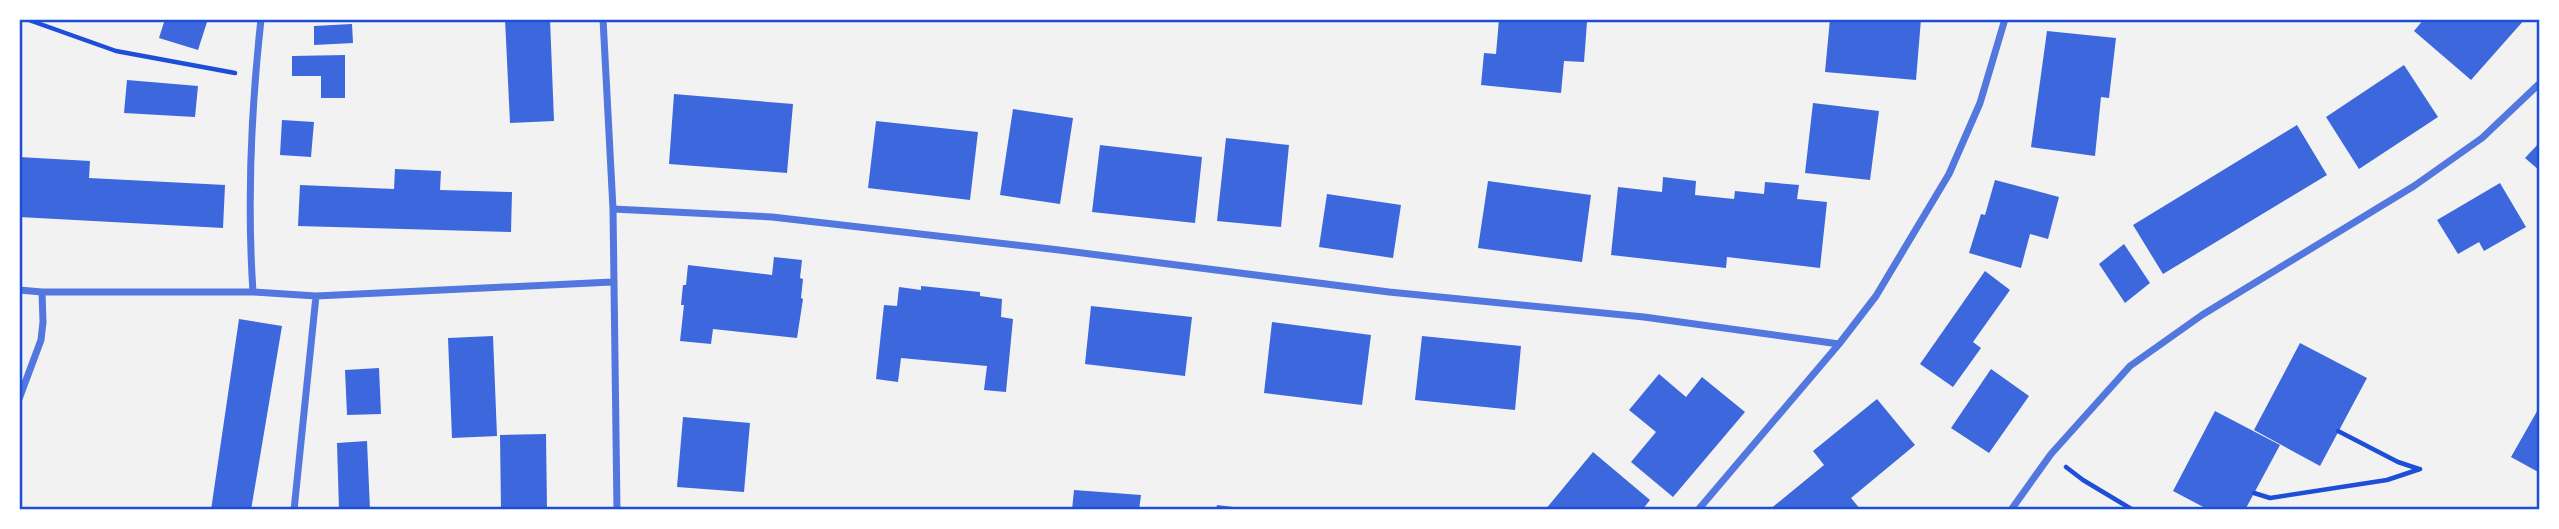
<svg xmlns="http://www.w3.org/2000/svg" width="2559" height="529" viewBox="0 0 2559 529" font-family="Arial,sans-serif">
	<style>
		.building { fill: #3d67dc }
		.lines { fill: none; stroke-linecap: round; stroke-linejoin: round }
		.path { stroke: #1d4ed8; stroke-width: 4.5 }
		.minor { stroke: #5277de; stroke-width: 7 }
		.neatline { fill: none; stroke: #1d4ed8; stroke-width: 2.5 }
	</style>
	<rect width="100%" height="100%" fill="#f2f2f2"/>
	<path class="building" d="M165,19H208L198,50L159,38Z
		M505,19H550L554,121L510,123Z
		M1499,19H1565L1587,22L1584,62L1564,61L1561,93L1481,85L1484,53L1496,54Z
		M1830,19H1921L1916,80L1825,72Z
		M2424,19H2525L2471,80L2414,31Z
		M352,24L353,43L314,45V26Z
		M2047,31L2116,38L2109,98L2101,97L2095,156L2031,147Z
		M345,55V98H321V76H292V56Z
		M2404,65L2438,117L2359,169L2326,117Z
		M127,80L198,86L195,117L124,113Z
		M674,94L793,104L787,173L669,164Z
		M1813,103L1879,111L1870,180L1805,173Z
		M1013,109L1073,118L1060,204L1000,195Z
		M282,120L314,122L311,157L280,155Z
		M876,121L978,132L970,200L868,188Z
		M2297,125L2327,175L2163,274L2133,225Z
		M1226,138L1289,145L1281,227L1217,221Z
		M2540,142V171L2525,158Z
		M1100,145L1202,157L1195,223L1092,212Z
		M19,157L90,161L89,178L225,185L223,228L19,217Z
		M395,169L441,171L440,190L512,192L511,232L298,226L300,185L394,189Z
		M1663,177L1696,181L1695,195L1734,199L1735,191L1764,194L1765,182L1799,185L1797,199L1827,202L1820,268L1727,257L1726,268L1611,255L1618,187L1662,192Z
		M1995,180L2059,197L2048,239L2030,234L2021,268L1969,253L1981,214L1985,215Z
		M1488,181L1591,195L1582,262L1478,248Z
		M2500,183L2526,227L2484,251L2479,242L2458,254L2437,220Z
		M1327,194L1401,205L1393,258L1319,247Z
		M2124,244L2150,283L2125,303L2099,264Z
		M774,257L802,260L800,278L803,279L801,298L803,299L797,338L713,329L711,344L680,341L684,305H681L683,285H686L688,265L772,275Z
		M1985,271L2010,290L1973,342L1981,348L1953,387L1920,364Z
		M921,286L980,292V296L1002,299L1001,317L1013,319L1006,392L984,390L987,366L901,358L898,382L876,379L884,305L897,306L899,287L921,290Z
		M1091,306L1192,317L1185,376L1085,364Z
		M239,319L282,326L251,510H211Z
		M1272,322L1371,335L1362,405L1264,393Z
		M493,336L497,436L452,438L448,338Z
		M1422,336L1521,346L1515,410L1415,400Z
		M2300,343L2367,378L2320,466L2254,430Z
		M379,368L381,414L347,415L345,370Z
		M1991,369L2029,396L1989,453L1951,428Z
		M1659,374L1686,397L1702,377L1745,412L1673,497L1631,462L1656,432L1629,410Z
		M1877,399L1915,445L1851,498L1861,510H1769L1824,465L1813,451Z
		M2540,406V473L2511,457Z
		M2215,411L2280,445L2245,510H2209L2173,491Z
		M683,417L750,423L744,492L677,487Z
		M546,434L547,510H501L500,435Z
		M367,441L370,510H339L337,443Z
		M1593,452L1650,500L1642,510H1545Z
		M1074,490L1141,495L1139,510H1072Z
		M1217,505L1242,508V510H1216Z"/>
	<g class="lines">
		<path class="path" d="M26,19L116,51L235,73
			M2338,431L2398,462L2419,469
			M2066,467L2083,480L2133,510
			M2254,493L2270,498L2387,480L2420,469"/>
		<path class="minor" d="M603,19L613,209L617,510
			M613,209L772,217L1059,250L1389,292L1644,317L1839,344
			M19,290L42,292H253L316,296L612,282
			M253,292C247,202 251,110 261,19
			M19,399L41,340L43,322L42,292
			M294,510L316,296
			M1698,510L1839,344L1876,296L1949,174L1980,103L2005,19
			M2011,510L2051,454L2130,366L2202,315L2414,186L2482,138L2540,83"/>
	</g>
	<rect width="2559" height="529" fill="none" stroke="#ffffff" stroke-width="42"/>
	<rect x="21" y="21" width="2517" height="487" class="neatline"/>
</svg>
